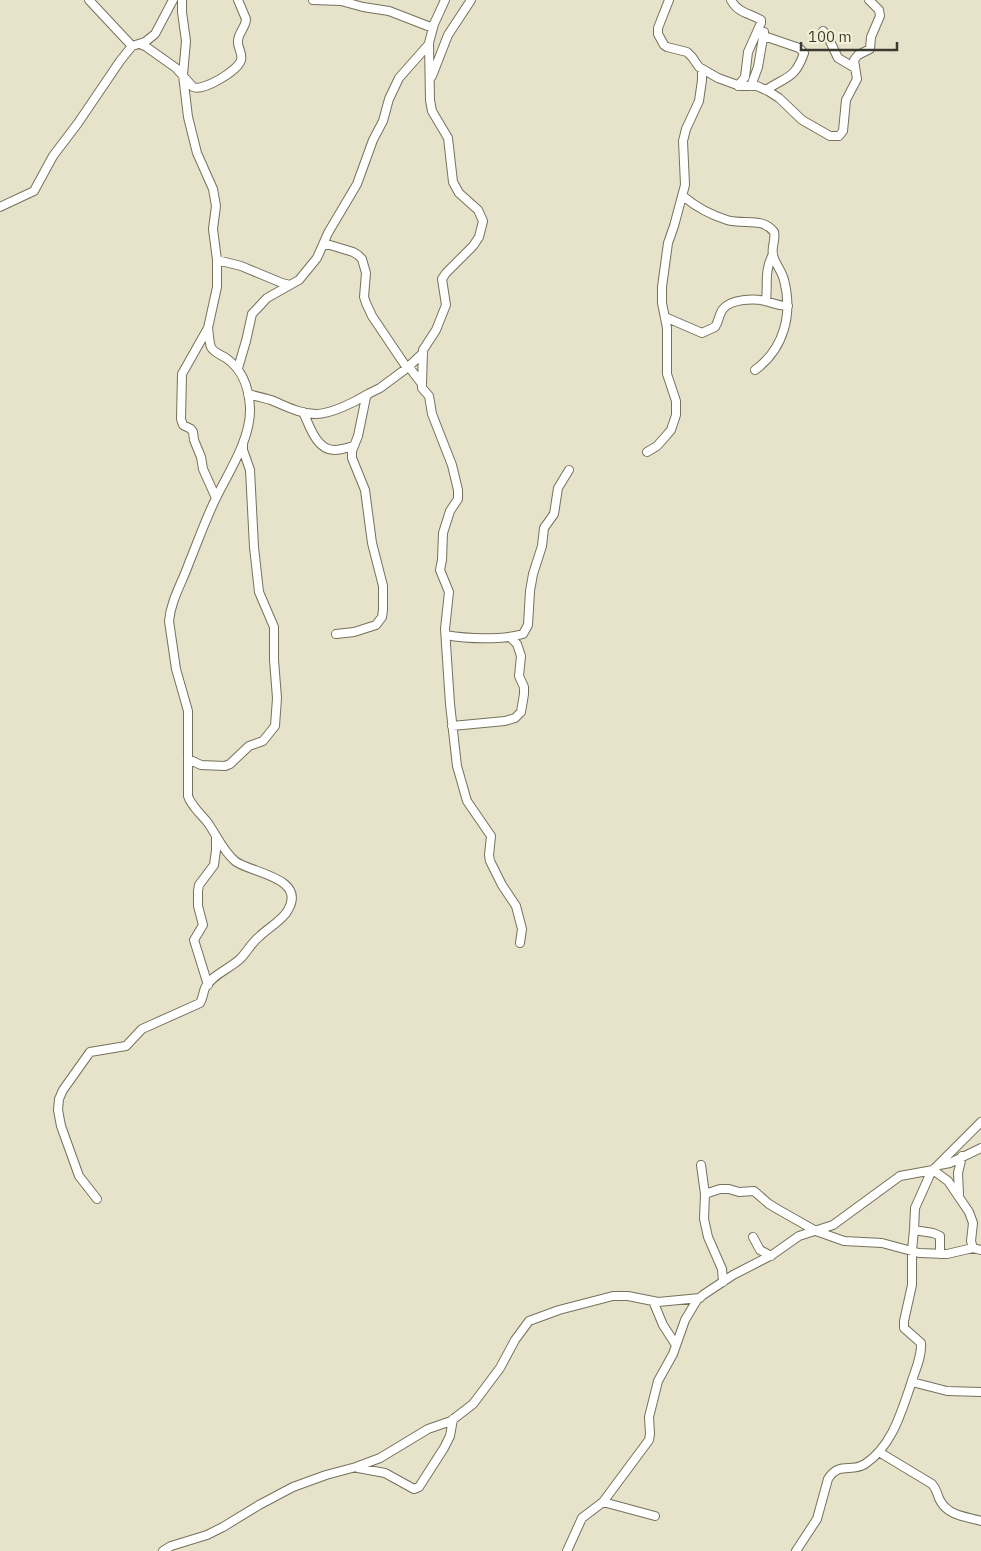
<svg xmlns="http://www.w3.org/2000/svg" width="981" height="1551" viewBox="0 0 981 1551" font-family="'IBM Plex Sans',sans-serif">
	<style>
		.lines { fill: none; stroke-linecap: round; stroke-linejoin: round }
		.minor-casing { stroke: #75715b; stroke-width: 10 }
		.minor { stroke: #fff; stroke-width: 8 }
	</style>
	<rect width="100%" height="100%" fill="#e7e3ca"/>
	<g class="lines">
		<defs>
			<path id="minor" d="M89,0L132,46
				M182,0V12L186,41L183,75L188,117L197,153L213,189L216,206L213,229L217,260V287L208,328L182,374L181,419L183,425L191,429L193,432L194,440L201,457L203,469L216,498
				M313,0L341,1L363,7L389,11L433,28
				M445,0L434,24L429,43L430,100L432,111L448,138L453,182L459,193L478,210L483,221L479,237L473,246L446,273L442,279L446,305L436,330L423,350L422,384V388L429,396L432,414L452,465L458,490V499L450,511L443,533L442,560L440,570L449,592L445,629L450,704L457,766L467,801L491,836L489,855L490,861L502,885L516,906L522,929L520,943
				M669,0L658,28V34L664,45L667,47L687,52L692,57L699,67L718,78L740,86H757L768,91L779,98L802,120L830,136H839L843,131L846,100L857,79L854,60L858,55L870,49L871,37L880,16L879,10L869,0
				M731,0C738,13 749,13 761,20V23L748,52L745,77L738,86
				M823,31L828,37L838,58L855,68
				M764,36L799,48L804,53C795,79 787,76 766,90
				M140,44L145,46L176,68L193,87C202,92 238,71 241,60C243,53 237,47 238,41C238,33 246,27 246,19L238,0
				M432,76L448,35L471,0
				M751,86L758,67L764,32
				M683,196C696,207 711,215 727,220C744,225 763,217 774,232C776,240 771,247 773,255C775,264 782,271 784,280C793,314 784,349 755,370
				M0,207L34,191L53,156L78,123L120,61L132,46L145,42L155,34L173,0
				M323,245H330L353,252L358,255L362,259L366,273L364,297L366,303L372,316L407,368
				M217,260L241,266L282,283L290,285L299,280L317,258L328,233L357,184L373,140L383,121L389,99L399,78L429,44
				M766,301C768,283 764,271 773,254
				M665,317L702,333L715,327C719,321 719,314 723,309C731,299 754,298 765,301C774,303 777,306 788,306
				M409,367L422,384
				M238,368L246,341L252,314L267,298L290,285
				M248,394C256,396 264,398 271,400C286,406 300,414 316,414C331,414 355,402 368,394
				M303,412C309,424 316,450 334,450C340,450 347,448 353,446
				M647,452L657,446L665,437L671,430L676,415V401L667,374V328L662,303V287L668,243L674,226L685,185L683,141L686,129L699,101L702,80V69
				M336,634L354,632L376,625L382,617L383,610V586L372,543L365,490L352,458V451L358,436L366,397L368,394L380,388L407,368L423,353
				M446,635C467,639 502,640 523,634L528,625L530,591L533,574L542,546L544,528L554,514L558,488L569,470
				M452,726L505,721L515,718L521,712L524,694V687L519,676L521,656L517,644L510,637
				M188,759L201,765L225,766L230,764L249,746L263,741L275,726L277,698L274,660V627L259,592L254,547L250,470L243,450V443
				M208,985L194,940L203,925L198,906V891L199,885L214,865L216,850V838
				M701,1165L705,1194L704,1219L708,1237L722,1269L723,1282
				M939,1165L950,1163L981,1148
				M933,1170L948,1181L969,1212L973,1223L971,1241L973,1248
				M705,1194L720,1189H729L739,1192L754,1191L769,1204L779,1210L816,1231L844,1241L882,1243L919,1253L947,1254L973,1248L981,1250
				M959,1194L958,1173L962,1156
				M97,1199L79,1176L61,1126L58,1110L59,1099L63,1090L90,1052L126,1046L142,1029L200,1003C203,998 203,993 205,988C212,975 229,969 240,959C247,952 252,942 260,936C268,928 283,920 288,910C307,877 250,873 235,861C223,851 217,836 208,823C201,814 191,806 188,796V711L176,669L169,621C171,600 182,583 189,563C198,541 206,518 217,496C230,470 251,438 250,408C249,387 243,370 226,358C221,355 213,352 211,347C209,342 209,334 208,328
				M914,1230L933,1233L940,1236V1254
				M753,1237L760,1250L771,1256
				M653,1301L663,1325L676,1345
				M912,1382L947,1391L981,1392
				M879,1452L932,1484C939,1492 936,1495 941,1502C949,1516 968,1517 981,1521
				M358,1468L385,1473L414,1489L419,1487L444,1448L450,1436L453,1419
				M603,1502L655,1516
				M163,1551L171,1546L207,1535L223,1527L259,1505L293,1487L326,1475L356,1467L380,1458L428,1429L451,1421L473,1404L500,1368L515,1340L529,1321L559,1310L613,1296H628L658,1302L700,1298
				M567,1551L582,1518L603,1502L649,1440L650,1434L649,1417L658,1381L673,1354L685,1320L697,1300L703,1295L733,1275L772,1255L799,1236L833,1225L900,1176L933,1170L981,1122
				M796,1551L817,1519L828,1479C839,1461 851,1473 865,1464C892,1446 901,1413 911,1384C915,1370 922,1357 921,1343L904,1328V1321L912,1285V1250L914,1230L915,1208L932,1170"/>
		</defs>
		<use href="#minor" class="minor-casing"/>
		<use href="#minor" class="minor"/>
	</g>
	<path d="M801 42v8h96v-8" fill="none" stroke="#3c3a31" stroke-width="2.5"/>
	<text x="808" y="42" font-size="15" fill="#3c3a31" stroke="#f4f1d7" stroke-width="4" paint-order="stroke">100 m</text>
</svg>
